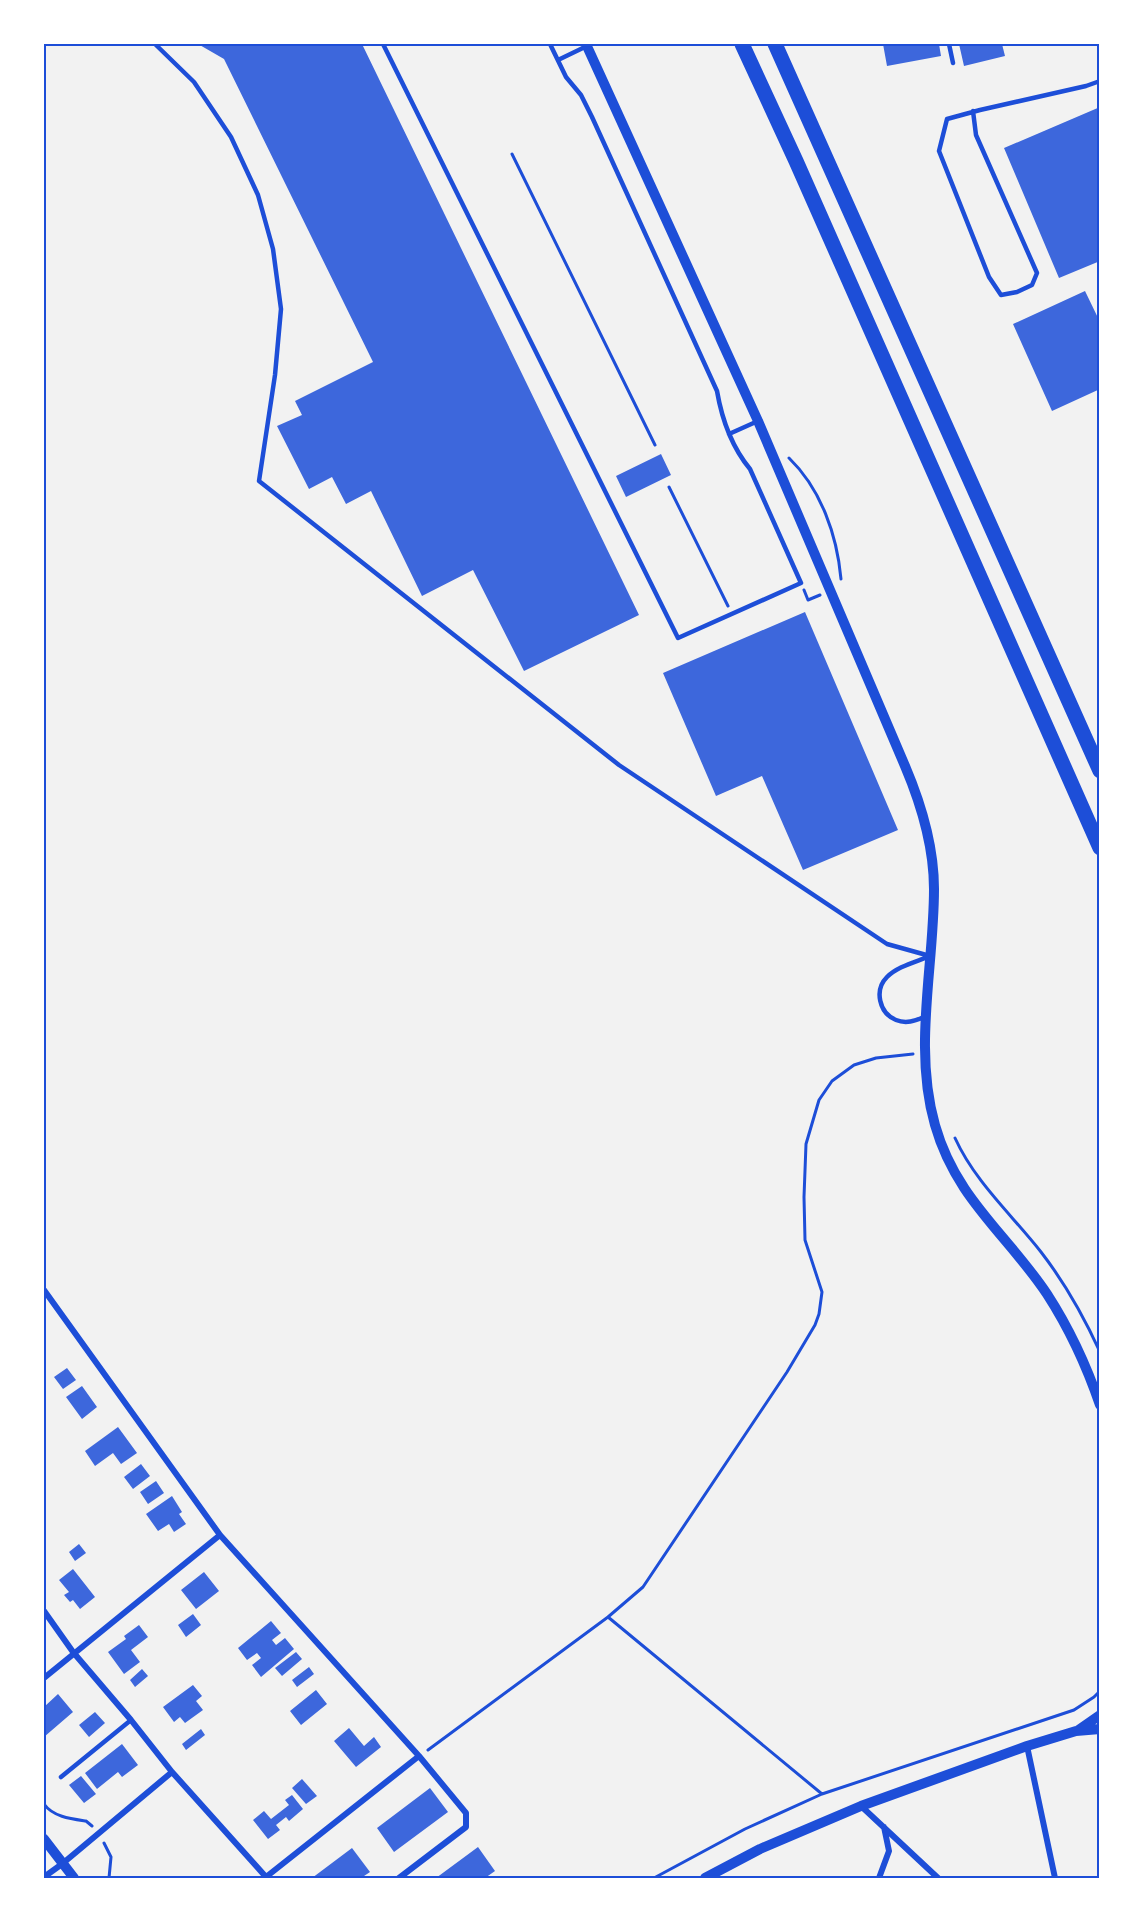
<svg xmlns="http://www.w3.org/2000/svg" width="1143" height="1922" viewBox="0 0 1143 1922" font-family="'PT Serif',serif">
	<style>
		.building { fill: #3d67dc }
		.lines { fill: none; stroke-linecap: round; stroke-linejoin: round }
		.path { stroke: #1d4ed8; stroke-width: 3 }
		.service { stroke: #1d4ed8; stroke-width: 4.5 }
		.minor { stroke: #1d4ed8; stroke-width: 6 }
		.tertiary { stroke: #1d4ed8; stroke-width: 10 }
		.motorway { stroke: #1d4ed8; stroke-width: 15 }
		.neatline { fill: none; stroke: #1d4ed8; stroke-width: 2 }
	</style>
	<rect width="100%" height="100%" fill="#f2f2f2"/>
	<path class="building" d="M198,44H362L639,615L524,671L473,570L422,596L371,491L346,504L332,477L309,489L277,426L302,415L295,401L373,362L224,59Z
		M883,44H939L941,56L887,66Z
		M959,44H1002L1005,56L964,66Z
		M1100,107V261L1059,278L1004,148Z
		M1085,291L1100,322V389L1052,411L1013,324Z
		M661,454L671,475L626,497L616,476Z
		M805,612L898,830L803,870L762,776L716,796L663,673Z
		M67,1368L76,1380L63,1389L54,1377Z
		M82,1386L97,1407L82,1419L66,1397Z
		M118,1427L137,1453L121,1464L113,1453L95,1466L85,1451Z
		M141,1464L150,1476L133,1489L124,1477Z
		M156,1481L164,1493L148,1504L140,1492Z
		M172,1496L182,1512L179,1514L186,1524L174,1532L169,1524L158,1531L146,1514Z
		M79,1544L86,1553L75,1561L69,1552Z
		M73,1569L95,1597L80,1609L73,1600L70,1602L64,1595L69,1592L59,1580Z
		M204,1572L219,1591L196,1609L181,1590Z
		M193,1614L201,1625L186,1637L178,1625Z
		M271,1621L281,1633L272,1640L276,1645L285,1638L294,1649L261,1677L252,1665L261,1658L257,1653L247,1660L238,1648Z
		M139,1625L148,1637L131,1650L140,1662L124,1674L108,1652L126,1639L124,1636Z
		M296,1652L302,1659L282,1676L275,1668Z
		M309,1667L314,1674L297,1687L292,1680Z
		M142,1669L148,1676L135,1687L130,1680Z
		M193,1685L202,1696L196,1701L203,1710L185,1723L180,1717L174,1722L163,1707Z
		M316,1690L327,1704L301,1725L290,1711Z
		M58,1694L73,1712L44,1737V1707Z
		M95,1712L105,1723L89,1737L79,1725Z
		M349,1728L364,1746L374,1737L381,1747L356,1767L334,1741Z
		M201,1729L205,1735L186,1750L182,1744Z
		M122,1744L138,1765L122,1777L118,1772L97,1789L85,1773Z
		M81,1776L96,1794L84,1803L69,1785Z
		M302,1779L317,1796L306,1804L292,1788Z
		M430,1788L448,1812L394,1852L377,1828Z
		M292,1795L303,1809L289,1821L286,1817L276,1825L280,1830L268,1839L253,1820L264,1811L271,1819L289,1805L285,1800Z
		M478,1847L495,1871L485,1878H436Z
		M352,1848L370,1872L361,1878H312Z"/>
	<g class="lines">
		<path class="path" d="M512,154L655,445
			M789,458C821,489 837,535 841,579
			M669,487L728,606
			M804,590L808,600L820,595
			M955,1138C975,1182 1012,1215 1041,1252C1065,1283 1084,1317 1100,1352
			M428,1750L608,1617
			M822,1794L608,1617L643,1587L787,1372L815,1325L819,1314L822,1292L805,1240L804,1197L806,1144L819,1100L832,1081L854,1065L876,1058L913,1054
			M44,1804C53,1817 72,1819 86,1821L92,1826
			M104,1843L111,1857L109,1878
			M654,1878L745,1829L822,1794L1074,1710L1094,1697L1100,1691"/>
		<path class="service" d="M155,44L194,82L231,137L258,195L273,249L281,309L275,375L259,481L619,765L887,944L930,956
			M383,44L678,638L801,583L750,469C731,446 722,420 717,391L592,117L581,95L566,77L550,44
			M949,44L953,63
			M558,60L587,46
			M973,111L976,135L1037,273L1032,285L1017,292L1001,295L989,277L939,151L947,119L980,110L1086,86L1100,81
			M729,434L758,421
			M924,1017C915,1021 906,1024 896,1020C879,1013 874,990 887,977C898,966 916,962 930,956
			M61,1777L131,1720"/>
		<path class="minor" d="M44,1290L220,1535L419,1756L266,1877L172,1772L131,1720L73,1652L44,1611
			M44,1678L220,1535
			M1027,1746L1055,1878
			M861,1806L938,1878
			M44,1877L62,1864L172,1772
			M399,1878L466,1827V1813L419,1756
			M879,1878L889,1851L884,1827"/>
		<path class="tertiary" d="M586,44L758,421L905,766C922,806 934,846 934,889C934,967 913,1048 935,1125C956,1199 1007,1234 1047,1294C1069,1328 1087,1367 1100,1405
			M1077,1731L1100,1715
			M44,1839L74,1878
			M705,1878L760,1849L861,1806L1027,1746L1076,1731L1100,1729"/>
		<path class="motorway" d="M742,44L796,161L1100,848
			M775,44L1100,771"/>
	</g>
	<rect width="1143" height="1922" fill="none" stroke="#ffffff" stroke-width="90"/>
	<rect x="45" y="45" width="1053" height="1832" class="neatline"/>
</svg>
